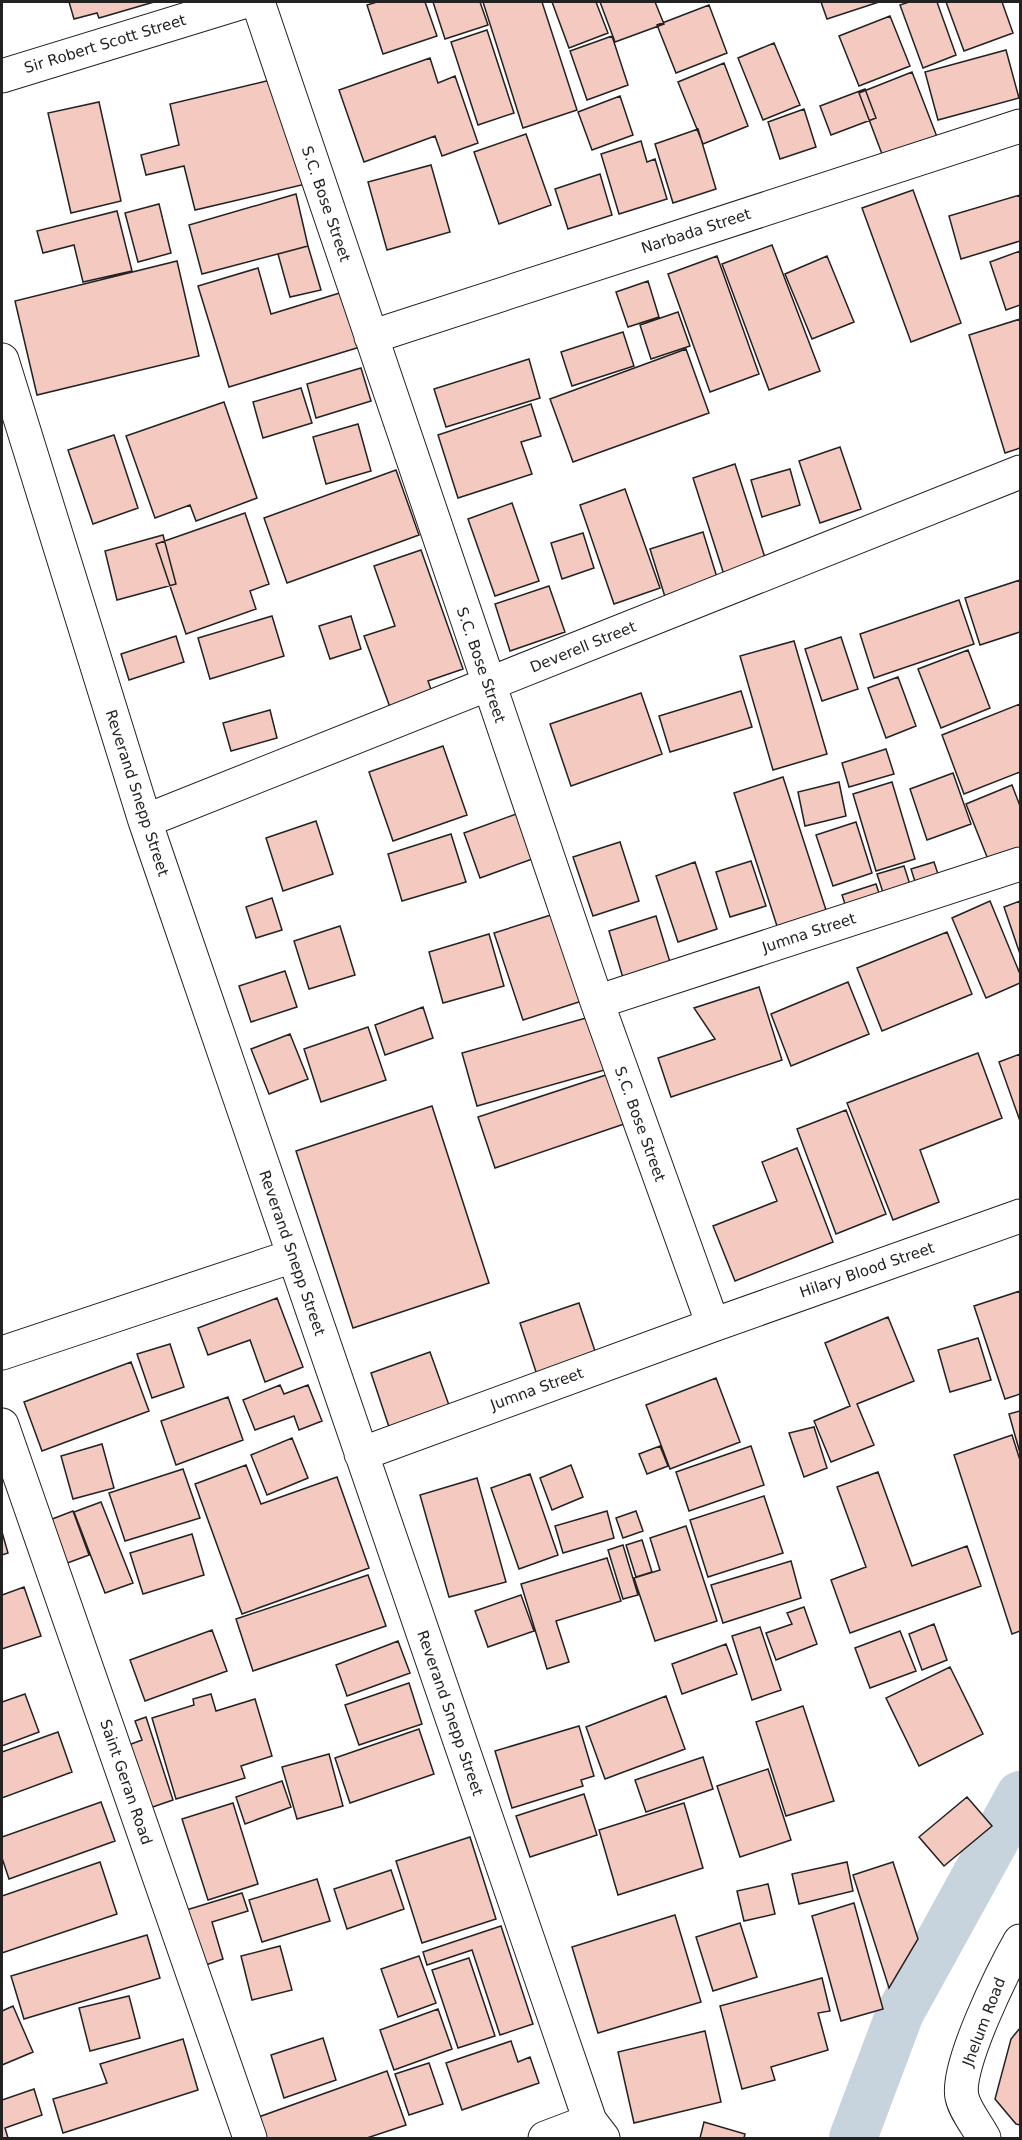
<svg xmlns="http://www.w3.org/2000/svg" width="1022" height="2140" viewBox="0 0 1022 2140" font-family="'DejaVu Sans',sans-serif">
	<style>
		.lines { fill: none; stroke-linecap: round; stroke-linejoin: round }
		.canal { stroke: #c7d3dd; stroke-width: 48 }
		.building { fill: #f3c9c0; stroke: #222; stroke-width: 1.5 }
		.minor-casing { stroke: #222; stroke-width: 35 }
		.minor { stroke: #fff; stroke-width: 33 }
		.labels { text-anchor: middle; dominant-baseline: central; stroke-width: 4.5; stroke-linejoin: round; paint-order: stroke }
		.street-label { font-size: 15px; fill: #222; stroke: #fff }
	</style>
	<rect width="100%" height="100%" fill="#fff"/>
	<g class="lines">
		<path class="canal" d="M853,2138L900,2013L1020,1795"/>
	</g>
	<path class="building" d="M69,2H154L99,18L97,13L74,19Z
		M377,2H425L437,36L383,54L367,5Z
		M433,2H480L488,25L445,39Z
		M483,2H542L577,110L523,128Z
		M552,2H596L608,33L569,48Z
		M600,2H655L664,24L615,42Z
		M821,2H879L827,19Z
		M909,2H937L956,55L923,68L900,5Z
		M946,2H1002L1013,33L964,51Z
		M709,5L727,53L676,73L657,25Z
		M890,16L910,66L859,86L839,36Z
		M487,30L514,113L478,125L451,42Z
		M612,36L628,85L587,100L570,51Z
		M774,43L800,105L763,120L738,58Z
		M1006,50L1019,98L938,120L925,72Z
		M430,58L438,83L455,76L478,143L442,156L435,136L364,162L339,90Z
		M724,63L748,126L703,144L678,82Z
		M912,72L939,142L885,162L859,93Z
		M275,79L310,183L195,210L184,166L146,175L141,155L179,145L170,104Z
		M865,89L876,118L831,135L820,106Z
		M620,96L633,135L592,150L578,112Z
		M99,102L121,201L71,213L48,113Z
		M804,109L816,147L780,159L768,122Z
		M698,129L716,189L673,203L655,144Z
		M526,134L551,205L499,224L474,152Z
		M641,141L647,162L655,159L667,199L619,214L601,154Z
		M431,165L450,232L387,250L368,182Z
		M600,174L612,215L568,229L555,189Z
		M913,190L961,323L911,342L862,208Z
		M296,194L308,246L202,274L189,225Z
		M1020,195V241L961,259L949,216Z
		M159,204L171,253L138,262L125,213Z
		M117,211L132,271L83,282L74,245L43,253L37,231Z
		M772,245L820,371L769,390L722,264Z
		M308,246L321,290L290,297L278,254Z
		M1020,251V305L1006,310L990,262Z
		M717,256L759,374L710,392L668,274Z
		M827,256L854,322L812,339L785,274Z
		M177,261L199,356L37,395L15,301Z
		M258,268L271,314L343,292L360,347L229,387L198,286Z
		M648,281L659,317L628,327L616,292Z
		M678,312L690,346L651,359L640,325Z
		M1020,319V448L1005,453L969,335Z
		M623,332L634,366L572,386L561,352Z
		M686,349L709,413L573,462L550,399Z
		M529,359L540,398L446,427L434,389Z
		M361,368L371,401L316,418L307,384Z
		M301,388L312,423L263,438L253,402Z
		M224,402L257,498L196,521L190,505L155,518L126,436Z
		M531,404L541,436L521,442L532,474L458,498L438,435Z
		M358,424L371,471L326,484L313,437Z
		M114,435L138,508L93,524L68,450Z
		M840,447L861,509L820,523L799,461Z
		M735,464L768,567L726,581L693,478Z
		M790,469L800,505L762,517L751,480Z
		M396,470L419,535L287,583L264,518Z
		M625,489L660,588L614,604L580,505Z
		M512,503L539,581L495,596L468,519Z
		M245,513L269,584L250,591L256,609L186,634L156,544Z
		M703,532L719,584L666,600L650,549Z
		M583,533L594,568L562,579L551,543Z
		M163,535L176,584L117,600L105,551Z
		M421,550L463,669L428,681L433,695L391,710L364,636L395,626L374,566Z
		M1020,580V632L980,645L965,598Z
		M549,586L565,632L510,651L495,604Z
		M959,600L974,644L874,678L860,634Z
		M272,616L284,656L210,679L198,638Z
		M351,616L361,649L330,659L319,626Z
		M176,636L184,662L129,680L121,654Z
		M841,637L858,689L822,701L805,649Z
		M794,641L827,754L773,770L740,656Z
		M968,650L990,708L941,728L918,669Z
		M898,677L916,726L886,738L868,688Z
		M741,691L752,727L670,752L659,716Z
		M641,693L662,754L571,786L550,724Z
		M1020,704V772L964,794L942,735Z
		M270,710L277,738L231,751L223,723Z
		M443,746L467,815L393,841L369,772Z
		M886,749L894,774L849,787L842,763Z
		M953,773L971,824L927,840L910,789Z
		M783,777L826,910L777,926L734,793Z
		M839,782L846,816L805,826L798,792Z
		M892,782L915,859L876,871L853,794Z
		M1012,785L1020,806V855L991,867L966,804Z
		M519,813L535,858L480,878L464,833Z
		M316,821L333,874L283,891L266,838Z
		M856,822L872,873L833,886L816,835Z
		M451,834L466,882L402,901L388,854Z
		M620,842L639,901L593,916L573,857Z
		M751,861L766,906L730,917L716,872Z
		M695,862L717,929L678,942L656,876Z
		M934,862L941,883L918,891L911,869Z
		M904,866L913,894L886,902L877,874Z
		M876,884L882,902L848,913L842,895Z
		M272,898L282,930L256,938L246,907Z
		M990,901L1020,974V983L986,998L952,918Z
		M1020,901V954L1004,907Z
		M554,914L582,1001L523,1020L494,933Z
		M656,916L673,972L626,988L609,931Z
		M340,926L355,975L309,989L294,941Z
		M947,932L972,994L882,1031L857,968Z
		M489,934L504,986L443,1003L429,952Z
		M285,971L297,1007L251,1022L239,986Z
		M848,982L869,1034L791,1066L771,1014Z
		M759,987L782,1060L671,1097L658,1058L715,1039L694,1008Z
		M423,1007L433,1038L385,1055L375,1025Z
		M593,1016L608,1069L477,1106L462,1053Z
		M368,1027L386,1080L321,1102L304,1049Z
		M290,1034L308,1079L269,1094L251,1049Z
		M978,1053L1002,1118L920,1150L939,1202L893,1220L847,1103Z
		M1020,1054V1121L999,1062Z
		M612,1073L630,1122L495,1168L478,1117Z
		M432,1106L489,1283L353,1328L296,1151Z
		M846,1110L886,1214L836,1234L797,1129Z
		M797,1148L833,1242L735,1281L713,1226L777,1201L762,1162Z
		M1020,1291V1394L1005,1399L974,1306Z
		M277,1298L303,1367L265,1382L250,1340L208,1355L198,1328Z
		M579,1303L598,1360L539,1381L520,1323Z
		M888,1317L914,1381L857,1404L874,1445L831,1462L814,1421L850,1406L825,1343Z
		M978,1338L991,1380L950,1392L938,1350Z
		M170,1344L184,1387L152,1398L137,1354Z
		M430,1352L450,1408L390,1430L371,1373Z
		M131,1362L149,1411L42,1451L24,1402Z
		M716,1378L740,1442L670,1469L646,1405Z
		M280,1385L284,1394L308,1385L322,1421L299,1430L294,1416L255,1430L243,1400Z
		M228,1397L243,1440L176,1465L161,1421Z
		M1020,1411V1453L1009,1414Z
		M814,1427L827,1468L804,1477L789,1433Z
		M1012,1435L1020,1460V1631L1012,1634L954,1455Z
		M292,1438L308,1478L267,1495L251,1455Z
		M102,1444L114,1488L73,1499L61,1456Z
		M660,1446L668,1466L647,1474L639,1454Z
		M751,1446L764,1485L689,1511L676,1472Z
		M246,1465L261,1504L337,1477L369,1568L242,1614L195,1484Z
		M571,1465L583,1497L552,1510L540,1478Z
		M183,1469L200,1518L125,1541L109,1493Z
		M878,1472L912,1566L967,1546L981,1586L850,1633L831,1580L866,1567L837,1487Z
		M530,1474L558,1555L519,1569L491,1488Z
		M477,1478L506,1582L449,1597L420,1495Z
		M764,1496L783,1553L708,1577L690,1520Z
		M101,1502L133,1583L105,1593L74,1512Z
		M73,1511L89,1555L62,1565L47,1521Z
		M607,1511L614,1538L563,1553L555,1526Z
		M636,1511L643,1531L623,1538L616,1518Z
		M686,1526L717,1621L655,1641L634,1578L660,1570L650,1538Z
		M2,1532L8,1553L2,1555Z
		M192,1534L204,1575L143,1594L130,1553Z
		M642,1540L652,1572L636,1577L626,1545Z
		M623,1545L638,1595L623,1599L608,1550Z
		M607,1558L621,1601L556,1621L569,1662L547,1669L521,1584Z
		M791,1561L801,1598L723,1623L711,1585Z
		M368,1575L386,1626L253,1671L236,1619Z
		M24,1587L41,1636L2,1649V1595Z
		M521,1595L534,1631L488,1647L475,1611Z
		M804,1607L817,1644L776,1660L766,1633L792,1624L787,1613Z
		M934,1624L947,1660L922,1670L909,1634Z
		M760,1627L781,1690L752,1700L732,1636Z
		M212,1630L227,1671L145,1701L130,1660Z
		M900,1631L916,1671L870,1688L855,1648Z
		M398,1641L410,1673L347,1696L336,1665Z
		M726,1644L737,1674L682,1694L672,1664Z
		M950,1667L983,1734L919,1766L886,1698Z
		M409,1683L422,1724L359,1745L345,1705Z
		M25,1694L39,1732L2,1746V1702Z
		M211,1694L216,1711L255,1699L272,1756L241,1766L245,1778L176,1799L152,1718L194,1705L193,1699Z
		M666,1696L685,1749L605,1779L586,1727Z
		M803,1706L834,1801L786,1816L756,1722Z
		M146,1717L173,1800L144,1810L123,1747L142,1740L135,1721Z
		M579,1726L594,1776L581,1780L583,1786L512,1808L495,1751Z
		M419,1729L434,1774L350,1803L335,1758Z
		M58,1732L72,1772L2,1798V1752Z
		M329,1754L343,1806L297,1819L282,1767Z
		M703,1757L713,1789L646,1812L635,1780Z
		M768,1769L791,1840L740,1857L717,1786Z
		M282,1781L291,1807L245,1824L236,1797Z
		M584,1794L597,1835L530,1857L516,1816Z
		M967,1797L992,1826L944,1866L919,1837Z
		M101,1802L115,1841L9,1879L2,1858V1837Z
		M233,1803L258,1884L208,1900L182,1819Z
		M684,1803L703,1868L618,1895L599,1830Z
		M470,1837L496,1919L422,1943L396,1861Z
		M100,1862L117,1914L2,1953V1896Z
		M847,1862L853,1891L799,1904L792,1874Z
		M893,1862L918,1939L889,1988L853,1875Z
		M391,1870L404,1909L347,1929L334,1889Z
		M317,1879L330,1921L262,1942L249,1900Z
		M768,1884L775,1914L744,1921L737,1891Z
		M242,1893L248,1911L212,1922L223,1959L200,1967L183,1911Z
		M854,1903L883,2009L841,2021L812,1916Z
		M675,1915L701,2002L598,2033L572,1947Z
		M740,1923L757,1977L713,1991L696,1937Z
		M501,1926L533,2024L500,2035L472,1950L427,1965L423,1952Z
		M147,1935L160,1978L24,2019L11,1976Z
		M280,1946L292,1990L252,2000L241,1956Z
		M419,1956L436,2003L398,2017L381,1969Z
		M469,1958L495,2036L458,2048L432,1970Z
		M822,1978L830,2011L818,2013L828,2050L771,2067L775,2080L742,2089L720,2006Z
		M129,1996L140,2038L90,2051L79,2008Z
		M13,2006L33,2052L2,2065V2011Z
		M438,2009L452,2049L394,2070L380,2030Z
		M1020,2028V2125L1016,2124L995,2099L1011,2039Z
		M705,2031L721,2102L634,2123L618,2052Z
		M323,2038L336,2080L284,2098L271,2055Z
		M183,2039L198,2090L63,2133L53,2099L107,2083L100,2064Z
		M511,2041L518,2062L530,2057L539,2083L462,2110L446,2063Z
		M429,2063L443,2104L409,2115L395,2074Z
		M387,2071L406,2125L367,2138H260L253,2119Z
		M34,2089L42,2115L5,2128L8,2138H2V2100Z
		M704,2122L745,2134L744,2138H700Z"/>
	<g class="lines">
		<defs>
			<path id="minor" d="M258,2L597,1002L713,1325
				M2,76L243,2
				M371,337L1020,126
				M2,360L145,821L590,2121L603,2138
				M145,821L1020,472
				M597,1002L1020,864
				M2,1353L293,1256
				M2,1425L250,2138
				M361,1454L713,1325L1020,1216
				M545,2138L590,2121
				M984,2138C978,2126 965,2111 962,2097C955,2067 1004,1969 1020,1941"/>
		</defs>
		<use href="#minor" class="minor-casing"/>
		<use href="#minor" class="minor"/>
	</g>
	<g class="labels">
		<g class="street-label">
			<text transform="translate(105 44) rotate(-17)">Sir Robert Scott Street</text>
			<text transform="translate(326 204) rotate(71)">S.C. Bose Street</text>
			<text transform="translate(696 231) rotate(-18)">Narbada Street</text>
			<text transform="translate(583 647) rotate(-22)">Deverell Street</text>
			<text transform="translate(481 665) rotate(71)">S.C. Bose Street</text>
			<text transform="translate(137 793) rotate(72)">Reverand Snepp Street</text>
			<text transform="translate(809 933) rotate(-18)">Jumna Street</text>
			<text transform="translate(640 1124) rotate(70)">S.C. Bose Street</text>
			<text transform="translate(292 1253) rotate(71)">Reverand Snepp Street</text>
			<text transform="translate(867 1270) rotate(-19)">Hilary Blood Street</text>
			<text transform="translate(537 1389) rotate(-20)">Jumna Street</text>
			<text transform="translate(450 1713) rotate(71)">Reverand Snepp Street</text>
			<text transform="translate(126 1782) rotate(71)">Saint Geran Road</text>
			<text transform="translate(984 2022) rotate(-69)">Jhelum Road</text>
		</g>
	</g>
	<rect width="1022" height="2140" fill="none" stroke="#222222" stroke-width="6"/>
</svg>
